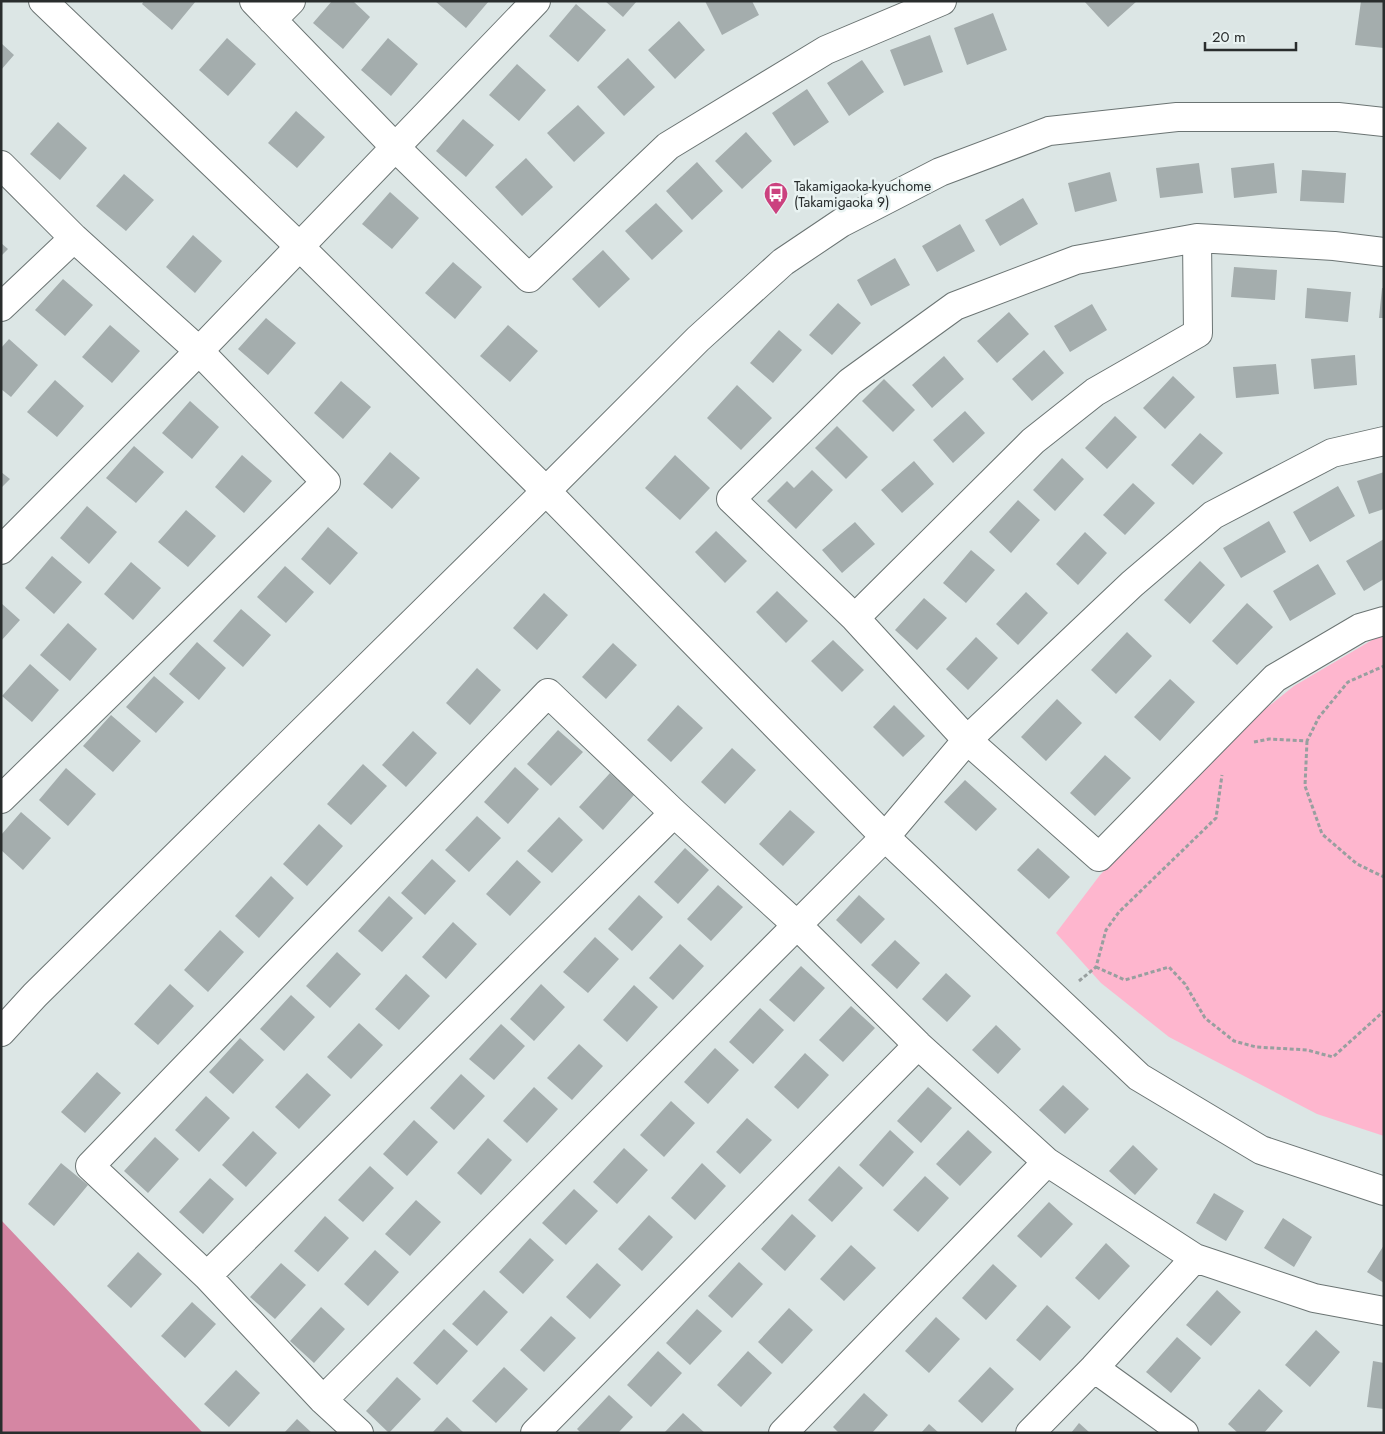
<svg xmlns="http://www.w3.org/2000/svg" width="1385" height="1434" viewBox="0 0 1385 1434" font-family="Jost,sans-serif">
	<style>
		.green { fill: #feb6ce }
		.forest { fill: #d586a3 }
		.building { fill: #a4adad }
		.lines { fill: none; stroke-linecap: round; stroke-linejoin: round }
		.minor-casing { stroke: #6b7473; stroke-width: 30 }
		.tertiary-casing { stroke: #6b7473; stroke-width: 30 }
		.path { stroke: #989f9f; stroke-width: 3; stroke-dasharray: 4 2.5; stroke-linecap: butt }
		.minor { stroke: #fff; stroke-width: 28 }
		.tertiary { stroke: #fff; stroke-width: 28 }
		.labels { text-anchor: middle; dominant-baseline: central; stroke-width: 5; stroke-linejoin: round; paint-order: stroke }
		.poi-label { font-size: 14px; fill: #292d2d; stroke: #e9f3f2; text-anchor: start }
	</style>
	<rect width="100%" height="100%" fill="#dce6e5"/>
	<path class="green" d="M1384,633V1136L1317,1114L1169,1037L1101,983L1056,933L1100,875L1254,718L1294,686Z"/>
	<path class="forest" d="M1,1220L203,1433H1Z"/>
	<path class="building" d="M144,1H196L172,30L142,4Z
		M332,1H353L370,17L343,49L313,23Z
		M435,1H489L466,28Z
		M605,1H637L623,17Z
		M705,1H752L759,15L722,35Z
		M1084,1H1137L1108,27Z
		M1361,1H1384V48L1355,45Z
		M576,4L606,30L578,62L549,36Z
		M993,13L1007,50L967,65L954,28Z
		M679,21L705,50L675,79L648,50Z
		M930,35L943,72L904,86L890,50Z
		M227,38L256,64L228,96L199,70Z
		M388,38L418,64L391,96L361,70Z
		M1,43L14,55L1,70Z
		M628,58L655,87L624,116L597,87Z
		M862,60L884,92L849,116L827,83Z
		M517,64L546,90L519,121L489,95Z
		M807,89L829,122L794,146L772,113Z
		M578,105L605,133L574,162L547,133Z
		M296,111L325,137L297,168L268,143Z
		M463,119L494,145L466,177L436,151Z
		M58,122L87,148L60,180L30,154Z
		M746,132L772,161L742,189L715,161Z
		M526,158L553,187L522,216L495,187Z
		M697,162L723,191L692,220L666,191Z
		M1199,163L1203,193L1160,198L1156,168Z
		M1274,163L1277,193L1234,198L1231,168Z
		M1302,170L1346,173L1344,203L1300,201Z
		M1110,172L1117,201L1075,212L1068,183Z
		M124,174L154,200L126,231L96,206Z
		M390,192L419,218L392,249L362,224Z
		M1023,198L1038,224L1000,246L985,220Z
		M656,203L683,231L652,260L625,231Z
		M960,224L975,251L937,272L922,246Z
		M193,235L222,261L195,293L166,267Z
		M1,243L8,249L1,256Z
		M603,250L630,279L599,308L572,279Z
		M895,258L910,285L871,306L857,280Z
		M453,262L482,287L455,319L425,293Z
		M1234,267L1277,270L1275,300L1231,297Z
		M63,279L93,305L65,336L35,310Z
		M1307,288L1351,292L1348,322L1305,318Z
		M1382,288H1384V318H1379Z
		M838,303L861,323L832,355L809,335Z
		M1092,304L1107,330L1070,352L1054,326Z
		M1009,312L1029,334L997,363L977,341Z
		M266,318L296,343L268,375L238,349Z
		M110,325L140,351L112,383L82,357Z
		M508,325L538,351L510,382L480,356Z
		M779,330L802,350L773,383L750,363Z
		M9,339L38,365L11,397L1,389V348Z
		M1044,350L1064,373L1032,401L1012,379Z
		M1355,355L1357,385L1314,389L1311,359Z
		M944,356L964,379L932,408L912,385Z
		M1276,364L1279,394L1236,398L1233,367Z
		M1173,376L1195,397L1165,429L1143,408Z
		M884,379L915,410L893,432L862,401Z
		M55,380L84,406L57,437L27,412Z
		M341,381L371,407L343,439L314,413Z
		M737,385L772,418L741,450L707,418Z
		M190,401L219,427L192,459L162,433Z
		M965,411L985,433L953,463L933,440Z
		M1115,416L1137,437L1107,469L1085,448Z
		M837,426L868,457L846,479L815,448Z
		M1200,433L1223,453L1193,485L1171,465Z
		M134,446L164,472L136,503L106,478Z
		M390,452L420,478L392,509L363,484Z
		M242,455L272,481L244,513L215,487Z
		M675,455L710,488L680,520L645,488Z
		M1062,458L1084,479L1055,511L1033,490Z
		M914,461L934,484L902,513L881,490Z
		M812,470L833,490L796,529L767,501L787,481L794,488Z
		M1,472L10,479L1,488Z
		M1384,472V509L1369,514L1357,481Z
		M1133,483L1155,503L1125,535L1103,515Z
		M1338,486L1355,516L1310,542L1293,512Z
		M1018,500L1040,520L1011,553L989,532Z
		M87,506L117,532L89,564L60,538Z
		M186,510L216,536L188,567L158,542Z
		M1269,521L1286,552L1241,578L1223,548Z
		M855,522L875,544L842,573L822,550Z
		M328,527L358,553L330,585L301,559Z
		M716,531L747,561L725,583L695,552Z
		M1085,532L1107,553L1078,585L1056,564Z
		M1384,539V579L1364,591L1346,561Z
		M971,550L995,570L966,603L943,583Z
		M52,556L82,582L54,614L25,588Z
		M1200,561L1225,585L1190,624L1164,600Z
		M131,562L161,588L133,620L104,594Z
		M1318,564L1336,594L1290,621L1273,591Z
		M285,566L314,592L286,623L257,597Z
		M777,591L808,621L786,643L756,612Z
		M1026,592L1048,613L1018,645L996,624Z
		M544,593L568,615L537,650L513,628Z
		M924,598L947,618L917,650L895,630Z
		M1,603L20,620L1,641Z
		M1247,603L1273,627L1237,665L1212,641Z
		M241,609L271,635L243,667L213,641Z
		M68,623L97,649L70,681L40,655Z
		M1127,632L1152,656L1116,694L1091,670Z
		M976,637L998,658L968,690L946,669Z
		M833,640L864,670L842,692L811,661Z
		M197,642L226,668L199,700L169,674Z
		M613,643L637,665L606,699L582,677Z
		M30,664L59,690L32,722L2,696Z
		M477,668L501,690L470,725L446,703Z
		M154,676L184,702L156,733L126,707Z
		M1170,679L1195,702L1160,741L1134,717Z
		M1057,699L1082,723L1046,761L1021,737Z
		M678,705L703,728L671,762L647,740Z
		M894,705L925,736L903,757L873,727Z
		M111,715L141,741L113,772L83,746Z
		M558,730L583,752L551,786L527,764Z
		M413,731L437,753L406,787L382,765Z
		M732,748L756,770L725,804L701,782Z
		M1105,755L1131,778L1095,816L1070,793Z
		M363,764L387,786L351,825L327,804Z
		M515,767L539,789L508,824L484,802Z
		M66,768L96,794L68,826L39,800Z
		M610,773L634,795L603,830L579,807Z
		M965,780L997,809L976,831L944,802Z
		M790,810L815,832L783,866L759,844Z
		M21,812L51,838L23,870L1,850V835Z
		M477,816L501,838L469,872L445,850Z
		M559,817L583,840L552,873L527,851Z
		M319,824L343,846L307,886L283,864Z
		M685,848L709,870L678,904L654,882Z
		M1038,848L1070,877L1049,899L1017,870Z
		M432,859L456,881L425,915L401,893Z
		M517,860L541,882L510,916L486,894Z
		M271,876L294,898L259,938L235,916Z
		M718,885L743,907L711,941L687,919Z
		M639,895L663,917L632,951L608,929Z
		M859,895L885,919L861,944L836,920Z
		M389,896L413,918L382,952L358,931Z
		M453,922L477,944L446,979L422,957Z
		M220,930L244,952L208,992L184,970Z
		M595,937L619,959L588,993L563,972Z
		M895,940L920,963L897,989L871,965Z
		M680,944L704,966L673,1000L649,978Z
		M337,952L361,974L330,1008L306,986Z
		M801,966L825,988L794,1022L769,1000Z
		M946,973L971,996L947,1022L922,999Z
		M406,974L430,996L399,1030L375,1009Z
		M170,984L194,1006L158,1045L134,1024Z
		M541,984L565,1007L534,1041L510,1019Z
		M634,985L658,1007L627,1042L603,1020Z
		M291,995L315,1017L284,1051L260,1029Z
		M851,1006L875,1028L843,1062L819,1040Z
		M760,1008L784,1030L753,1064L729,1042Z
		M359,1023L383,1045L351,1079L327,1057Z
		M501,1024L525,1046L494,1080L469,1059Z
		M996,1025L1021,1049L998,1074L972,1050Z
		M240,1038L264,1060L233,1094L209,1072Z
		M579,1044L603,1066L572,1100L547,1078Z
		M715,1048L739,1070L708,1104L684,1082Z
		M805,1053L829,1075L798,1109L774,1087Z
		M97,1072L121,1093L85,1133L61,1112Z
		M307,1073L331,1095L299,1129L275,1107Z
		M461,1074L485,1096L454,1130L430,1108Z
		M1063,1085L1089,1109L1065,1134L1039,1110Z
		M534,1087L558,1109L527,1143L503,1121Z
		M928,1087L952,1108L921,1143L897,1121Z
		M206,1096L230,1118L199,1152L175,1130Z
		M671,1101L695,1123L664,1157L640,1135Z
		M747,1118L772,1140L740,1174L716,1152Z
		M414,1120L438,1142L407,1176L383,1154Z
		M890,1130L914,1152L883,1187L859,1165Z
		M968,1130L992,1152L960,1186L936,1164Z
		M253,1131L277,1153L246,1187L222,1165Z
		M155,1137L179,1159L148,1193L124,1171Z
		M488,1138L512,1160L481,1195L457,1173Z
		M1133,1145L1158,1169L1135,1195L1109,1171Z
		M624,1148L648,1170L617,1204L593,1182Z
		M61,1163L88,1185L54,1226L28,1204Z
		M702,1163L726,1186L695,1220L671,1198Z
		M370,1166L394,1188L363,1222L338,1200Z
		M839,1166L863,1188L832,1222L808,1200Z
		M925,1176L949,1198L918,1232L893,1210Z
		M210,1178L234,1199L203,1234L179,1212Z
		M574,1189L598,1211L566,1245L542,1223Z
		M1214,1193L1244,1211L1226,1241L1196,1223Z
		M416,1200L441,1222L410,1256L385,1234Z
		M1049,1202L1073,1224L1041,1258L1017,1236Z
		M792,1214L816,1236L785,1271L761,1249Z
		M649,1215L673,1237L642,1271L618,1249Z
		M325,1216L349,1238L318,1272L294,1251Z
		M1283,1218L1312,1237L1294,1267L1264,1248Z
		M530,1238L554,1260L523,1294L499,1272Z
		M1106,1243L1130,1266L1099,1300L1075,1278Z
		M851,1245L876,1268L844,1301L820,1279Z
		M1384,1245V1283L1367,1272Z
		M375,1250L399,1272L368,1306L344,1284Z
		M138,1252L162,1274L131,1308L107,1286Z
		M739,1262L763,1284L732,1318L708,1296Z
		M281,1263L306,1285L275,1319L250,1297Z
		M597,1263L621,1285L590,1319L566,1297Z
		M993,1264L1017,1286L986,1320L962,1298Z
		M484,1290L508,1312L477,1346L452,1324Z
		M1217,1290L1241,1312L1211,1346L1186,1325Z
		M192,1302L216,1324L185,1358L161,1336Z
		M1047,1305L1071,1327L1040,1361L1016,1340Z
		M321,1307L345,1329L314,1363L290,1341Z
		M789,1308L813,1330L782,1364L758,1342Z
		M697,1309L722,1331L690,1365L666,1343Z
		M551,1316L576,1338L544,1372L520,1350Z
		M936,1317L960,1339L929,1373L905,1351Z
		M444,1329L468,1351L437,1385L413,1363Z
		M1316,1330L1340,1352L1310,1387L1285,1365Z
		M1177,1337L1201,1358L1171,1393L1146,1372Z
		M658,1351L682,1373L651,1407L627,1385Z
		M748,1351L772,1373L741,1407L717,1385Z
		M1373,1361L1384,1363V1409L1367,1407Z
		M504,1367L528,1389L496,1423L472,1401Z
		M990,1367L1014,1389L982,1423L958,1401Z
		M236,1370L260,1393L229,1427L204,1404Z
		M397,1377L421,1399L389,1433L366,1411Z
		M1259,1389L1283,1411L1264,1433H1238L1228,1424Z
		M864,1393L888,1415L872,1433H839L833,1427Z
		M609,1395L633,1417L618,1433H581L577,1429Z
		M683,1413L705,1433H664Z
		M447,1417L464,1433H432Z
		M297,1419L312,1433H284Z
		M1079,1423L1090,1433H1071Z
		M929,1424L939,1433H921Z"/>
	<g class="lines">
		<defs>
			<path id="minor" d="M254,1L395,147L529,278L668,146L826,50L942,1
				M272,20L291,1
				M1,165L74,238L199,351L326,482L1,799
				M1384,252L1334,246L1197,238L1076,260L955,306L850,382L731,499L855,618L967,740L1099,857L1275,678L1360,628L1384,621
				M1,307L74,238
				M1,550L199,351L536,1
				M855,618L1033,441L1095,392L1198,333L1197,238
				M207,1276L674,813
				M1094,1368L1184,1433
				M323,1400L885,837L967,740L1132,584L1213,515L1332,453L1384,441
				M359,1433L323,1400L207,1276L90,1166L548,693L674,813L798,926L918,1045L1047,1162L1195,1258L1314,1298L1384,1311
				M535,1433L918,1045
				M783,1433L1047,1162
				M1030,1433L1094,1368L1195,1258"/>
			<path id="tertiary" d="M43,1L300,247L546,491L885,837L1139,1077L1261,1150L1384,1191
				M1,1032L35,995L546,491L698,339L783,262L841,223L940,172L1049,131L1177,117H1338L1384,122"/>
		</defs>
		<use href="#minor" class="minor-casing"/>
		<use href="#tertiary" class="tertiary-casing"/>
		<path class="path" d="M1307,741L1305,786L1322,834L1357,864L1384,877
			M1254,742L1269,739L1307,741L1319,717L1348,682L1384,666
			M1096,967L1125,980L1169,967L1185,984L1205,1018L1234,1041L1256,1047L1307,1050L1333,1057L1384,1011
			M1079,981L1096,967L1106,930L1119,912L1216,818L1222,775"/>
		<use href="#minor" class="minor"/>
		<use href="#tertiary" class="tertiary"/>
	</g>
	<defs>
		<symbol id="bus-pin" viewBox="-11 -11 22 30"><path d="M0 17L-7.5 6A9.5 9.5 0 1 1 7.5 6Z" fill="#cb427f" stroke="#e9f3f2"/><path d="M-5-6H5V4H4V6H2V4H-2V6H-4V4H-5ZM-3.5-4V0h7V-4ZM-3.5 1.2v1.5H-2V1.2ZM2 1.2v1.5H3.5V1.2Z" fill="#fff"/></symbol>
	</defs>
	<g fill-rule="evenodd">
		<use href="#bus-pin" x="762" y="180" width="28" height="38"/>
	</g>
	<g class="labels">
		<g class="poi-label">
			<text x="794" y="186">Takamigaoka-kyuchome<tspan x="794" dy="16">(Takamigaoka 9)</tspan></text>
		</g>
	</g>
	<rect width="1385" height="1434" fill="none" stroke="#292d2d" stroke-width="5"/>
	<path d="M1205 42v8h91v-8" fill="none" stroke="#292d2d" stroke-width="2.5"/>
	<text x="1212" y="42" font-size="15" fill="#292d2d" stroke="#e9f3f2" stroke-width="4" paint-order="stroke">20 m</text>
</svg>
